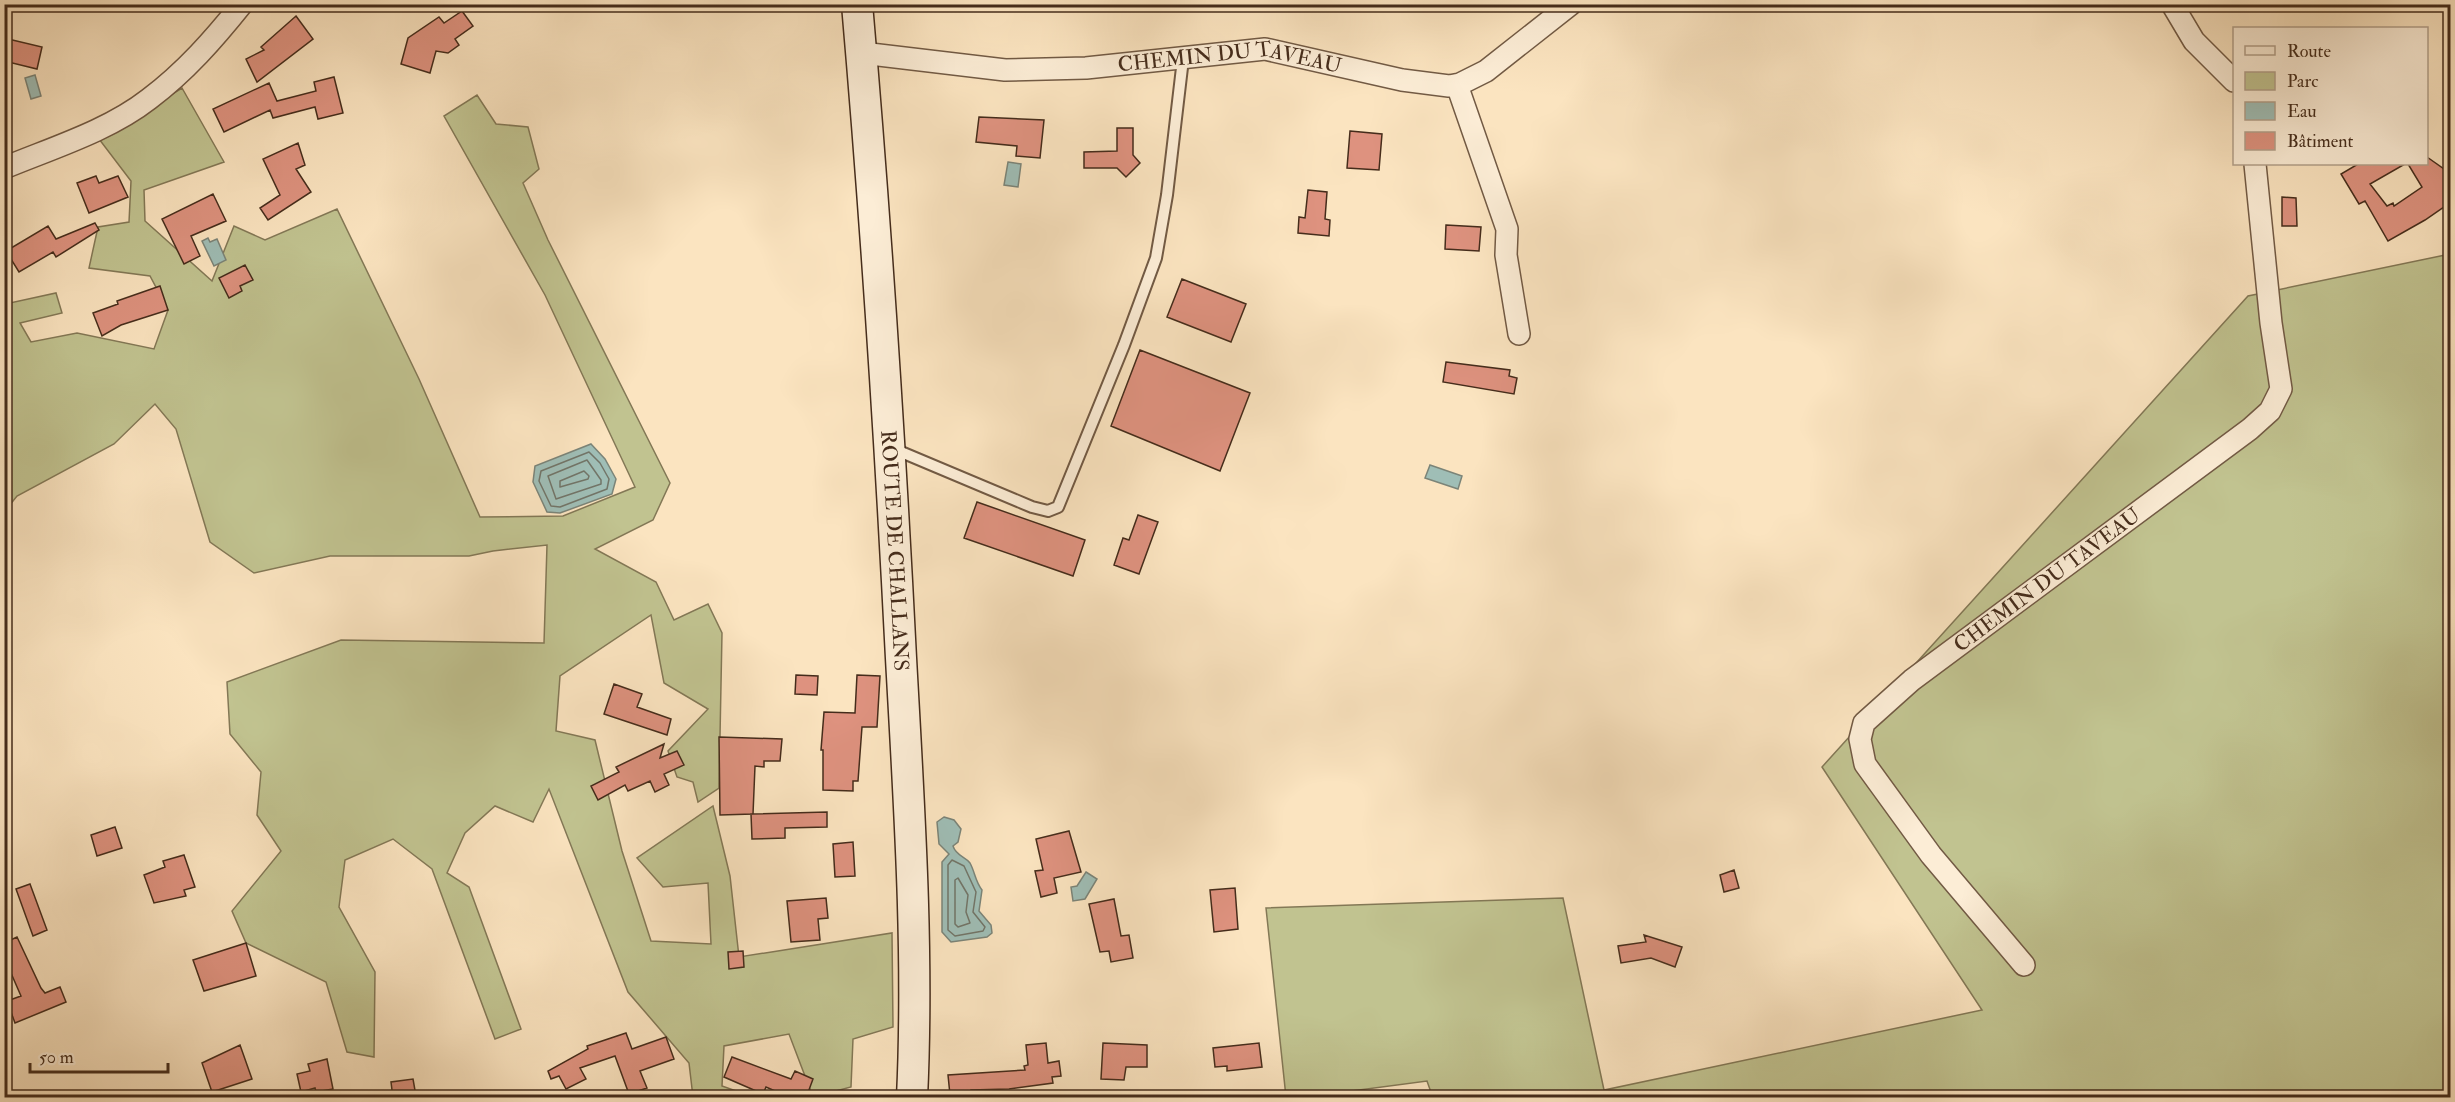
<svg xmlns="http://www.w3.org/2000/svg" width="2455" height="1102" viewBox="0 0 2455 1102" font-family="'IM FELL Double Pica',serif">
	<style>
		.green { fill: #c1c390; stroke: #837856; stroke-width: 1.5 }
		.water { fill: #9fbeb6; stroke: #7b8478; stroke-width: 1.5 }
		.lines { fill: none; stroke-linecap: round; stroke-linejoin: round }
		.shore { stroke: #727568; stroke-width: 1.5 }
		.building { fill: #de927f; stroke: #452c1b; stroke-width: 1.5 }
		.service-casing { stroke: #725a44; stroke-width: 14 }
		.minor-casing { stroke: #725a44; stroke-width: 24 }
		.secondary-casing { stroke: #452c1b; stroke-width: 33 }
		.service { stroke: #fcedd6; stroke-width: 10 }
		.minor { stroke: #fcedd6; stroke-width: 21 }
		.secondary { stroke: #fcedd6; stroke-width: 30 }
		.labels { text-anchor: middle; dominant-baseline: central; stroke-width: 6; stroke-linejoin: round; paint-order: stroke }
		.street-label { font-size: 21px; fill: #452c1b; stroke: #fcedd6 }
	</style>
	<rect width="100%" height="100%" fill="#fbe4c0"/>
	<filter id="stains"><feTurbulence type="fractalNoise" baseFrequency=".00333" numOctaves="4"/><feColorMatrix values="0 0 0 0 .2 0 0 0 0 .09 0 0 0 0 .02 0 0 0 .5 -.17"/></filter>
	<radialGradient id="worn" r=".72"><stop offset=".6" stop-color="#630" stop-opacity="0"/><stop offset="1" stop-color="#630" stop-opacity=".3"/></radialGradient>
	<path class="green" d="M182,88L224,162L144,190L145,221L212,281L234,226L265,240L337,209L419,379L480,517L563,516L635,487L545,295L444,116L477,95L496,124L528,127L539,169L523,183L548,240L670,483L653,520L595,549L656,582L674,620L708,604L722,633L719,788L698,802L693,782L677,777L668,751L708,709L664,683L651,615L560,676L556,731L595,740L622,851L651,941L711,944L708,883L663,887L637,858L713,806L730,876L739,957L892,933L893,1027L853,1039L851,1087L813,1097L789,1034L724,1046L722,1086L753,1097H693L689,1063L628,992L549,789L533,822L495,806L465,833L447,873L469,887L521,1029L495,1039L432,869L393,839L345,860L339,907L375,972L374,1057L347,1052L326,982L246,943L232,911L281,851L257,815L261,772L230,734L227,682L341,640L544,643L547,545L493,551L469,556H330L254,573L210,542L176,429L155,404L114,444L17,496L5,511V304L56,293L62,313L20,323L31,342L77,333L154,349L168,310L150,276L89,268L98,227L129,222L131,181L99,139Z
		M2450,254V1097L1433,1098L1427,1081L1306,1097H1286L1266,908L1563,898L1604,1090L1982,1010L1822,767L2248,296Z"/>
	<path class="water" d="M35,75L41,96L31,99L25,78Z
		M1008,162L1021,164L1018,187L1004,185Z
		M208,238L210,242L217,239L226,260L214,266L202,241Z
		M591,444L605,459L616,479L612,494L560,513L547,512L533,482L535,466Z
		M1430,465L1462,476L1458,489L1425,478Z
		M944,817L954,820L961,829L958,842L953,846C956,856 965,856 970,863C975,872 975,881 982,890L979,911L991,925L992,933L987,937L951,942L942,932V862L949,854L939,844L937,822Z
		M1086,872L1097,879L1085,899L1073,901L1071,887L1077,886Z"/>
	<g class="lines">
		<path class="shore" d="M589,452L600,463L609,479L607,489L560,507L551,506L539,481L541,471Z
			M587,460L601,480V484L556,499L548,476Z
			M584,471L589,476L588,479L560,487V481Z
			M952,860L964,866L976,892L973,912L985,927L983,931L955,936L948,930V865Z
			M958,878L968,895L966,912L970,923L958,927L955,924V880Z"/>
	</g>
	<path class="building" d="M462,11L473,26L455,39L459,45L448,53L436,51L430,73L401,64L408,38L439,17L444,23Z
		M296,16L313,39L257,82L246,59L264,50L261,47Z
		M4,38L42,47L37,69L4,61Z
		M334,77L343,113L318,119L315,107L273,118L270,110L224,132L213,109L269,83L277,101L316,91L314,82Z
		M979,117L1044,120L1040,158L1016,156L1017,146L976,142Z
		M1117,128H1133V155L1140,163L1126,177L1117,168H1084V152L1117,151Z
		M1350,131L1382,134L1379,170L1347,168Z
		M298,143L305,165L296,169L311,192L268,220L260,208L280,195L263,159Z
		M2427,157L2451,174V202L2425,220L2388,241L2365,201L2359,204L2341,174L2358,164H2405L2370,184L2387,206L2393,203L2394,206L2422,187L2408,164H2427Z
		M96,176L99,183L118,176L128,197L89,213L77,183Z
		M1308,190L1327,192L1325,219L1330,220L1329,236L1298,233L1299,217L1305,218Z
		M213,194L226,221L191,236L200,256L184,264L162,219Z
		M2282,197L2296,198L2297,226H2282Z
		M95,223L99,230L56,257L53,252L19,272L6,251L48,226L56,239Z
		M1446,225L1481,227L1479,251L1445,249Z
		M245,265L253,280L240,286L242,291L229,298L219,278Z
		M1182,279L1246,304L1231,342L1167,317Z
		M160,286L168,310L121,325L102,336L93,313L118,304L117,301Z
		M1140,350L1250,393L1220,471L1111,426Z
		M1446,362L1510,370L1509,376L1517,378L1514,394L1443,382Z
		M977,502L1085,540L1073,576L964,538Z
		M1138,515L1158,522L1139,574L1114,565L1123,538L1129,540Z
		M796,675L818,676L817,695L795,694Z
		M857,675L880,676L877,727H862L858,781H853V791L823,790V750H821L824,712L855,713Z
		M614,684L642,694L637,707L671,719L667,735L604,714Z
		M719,737L782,739L780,761H764V767L755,766L753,814L720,815Z
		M664,744L660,758L677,751L684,765L664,774L669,785L655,792L650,781L628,791L625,785L598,800L591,786L619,772L616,767Z
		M827,812V827L785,828V838L752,839L751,814Z
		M115,827L122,848L97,856L91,835Z
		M1069,831L1081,872L1054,878L1057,893L1041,897L1035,871L1043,870L1036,839Z
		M853,842L855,876L835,877L833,844Z
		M184,855L195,887L184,890L186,896L154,903L144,875L165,867L163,861Z
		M1734,870L1739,888L1724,892L1720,875Z
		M30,884L47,930L33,936L16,889Z
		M1235,888L1238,929L1214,932L1210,890Z
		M826,898L828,918L818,919L820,940L791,942L787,901Z
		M1114,899L1121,936L1129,935L1133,958L1111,962L1109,951L1100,952L1089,904Z
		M1644,935L1682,947L1675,967L1651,958L1621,963L1618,946L1646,942Z
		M17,937L41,988L45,993L60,987L66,1002L15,1023L7,1001L21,996L4,957V943Z
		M246,943L256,976L204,991L193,960Z
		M743,951L744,967L729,969L728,952Z
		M626,1033L632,1049L666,1037L674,1059L640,1071L647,1088L629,1094L615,1056L580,1068L586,1079L566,1089L559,1076L551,1079L548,1071L588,1049L587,1046Z
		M1046,1043L1048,1063L1059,1061L1061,1076L1052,1077L1053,1083L1009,1089L971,1090V1094L950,1095L948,1075L1025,1070L1024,1066L1028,1065L1026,1045Z
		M1103,1043L1147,1045V1067H1126L1124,1080L1101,1079Z
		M1259,1043L1262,1067L1227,1071V1066L1215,1067L1213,1048Z
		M240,1045L252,1079L212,1092L202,1063Z
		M732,1057L791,1079L795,1071L813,1079L806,1098H791L766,1087L763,1094L724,1077Z
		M327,1059L333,1089L316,1092L315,1088L301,1092L297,1074L310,1071L308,1064Z
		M413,1079L416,1096L393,1098L391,1082Z"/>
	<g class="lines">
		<defs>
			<path id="service" d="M894,449L1032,507L1048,511L1058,507L1124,345L1156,258L1167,195L1183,59"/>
			<g id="minor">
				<path d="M2172,4L2194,41L2234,81"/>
				<path id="s1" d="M862,53L1005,70L1086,68L1265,49L1402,80L1449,86L1460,84L1486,71L1571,4"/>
				<path d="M1457,85L1507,229L1506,255L1519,334"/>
				<path d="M4,168C52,148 108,131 149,99C185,72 214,39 242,4"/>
				<path id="s2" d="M2024,965L1931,855L1865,764L1860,739L1864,723L1912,680L2250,429L2270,411L2281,389L2271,323L2255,164"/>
			</g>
			<g id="secondary">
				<path id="s3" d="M857,4C876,222 890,440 901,658C909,804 919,951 912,1098"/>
			</g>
		</defs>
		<use href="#service" class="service-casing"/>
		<use href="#minor" class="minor-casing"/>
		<use href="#secondary" class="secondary-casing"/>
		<use href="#service" class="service"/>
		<use href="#minor" class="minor"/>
		<use href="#secondary" class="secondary"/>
	</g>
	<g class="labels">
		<g class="street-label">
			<text stroke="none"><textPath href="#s1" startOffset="370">CHEMIN DU TAVEAU</textPath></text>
			<text stroke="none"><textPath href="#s3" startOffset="548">ROUTE DE CHALLANS</textPath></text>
			<text stroke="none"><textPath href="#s2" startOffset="531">CHEMIN DU TAVEAU</textPath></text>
		</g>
	</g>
	<rect width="2455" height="1102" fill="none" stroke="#fbe4c0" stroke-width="24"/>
	<rect x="6" y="6" width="2443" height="1090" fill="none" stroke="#452c1b" stroke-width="3"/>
	<rect x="12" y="12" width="2431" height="1078" fill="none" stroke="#452c1b" stroke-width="1.5"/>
	<rect x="2233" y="27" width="195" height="138" fill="#fcedd6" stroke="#b3a08b" stroke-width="1.5"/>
	<rect x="2245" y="46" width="30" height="9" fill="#fcedd6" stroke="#b3a08b" stroke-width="1.5"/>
	<text x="2287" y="57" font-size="18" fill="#452c1b">Route</text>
	<rect x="2245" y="72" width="30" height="18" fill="#c1c390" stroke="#b3a08b" stroke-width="1.5"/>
	<text x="2287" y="87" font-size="18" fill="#452c1b">Parc</text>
	<rect x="2245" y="102" width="30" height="18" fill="#9fbeb6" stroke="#b3a08b" stroke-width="1.5"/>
	<text x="2287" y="117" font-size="18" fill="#452c1b">Eau</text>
	<rect x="2245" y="132" width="30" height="18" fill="#de927f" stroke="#b3a08b" stroke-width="1.5"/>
	<text x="2287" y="147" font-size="18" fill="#452c1b">Bâtiment</text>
	<path d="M30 1063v9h138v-9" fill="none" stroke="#452c1b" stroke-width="3"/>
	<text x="39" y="1063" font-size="18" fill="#452c1b" stroke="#fcedd6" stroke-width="4.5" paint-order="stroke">50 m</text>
	<rect width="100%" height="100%" filter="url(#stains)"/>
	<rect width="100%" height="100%" fill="url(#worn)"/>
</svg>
